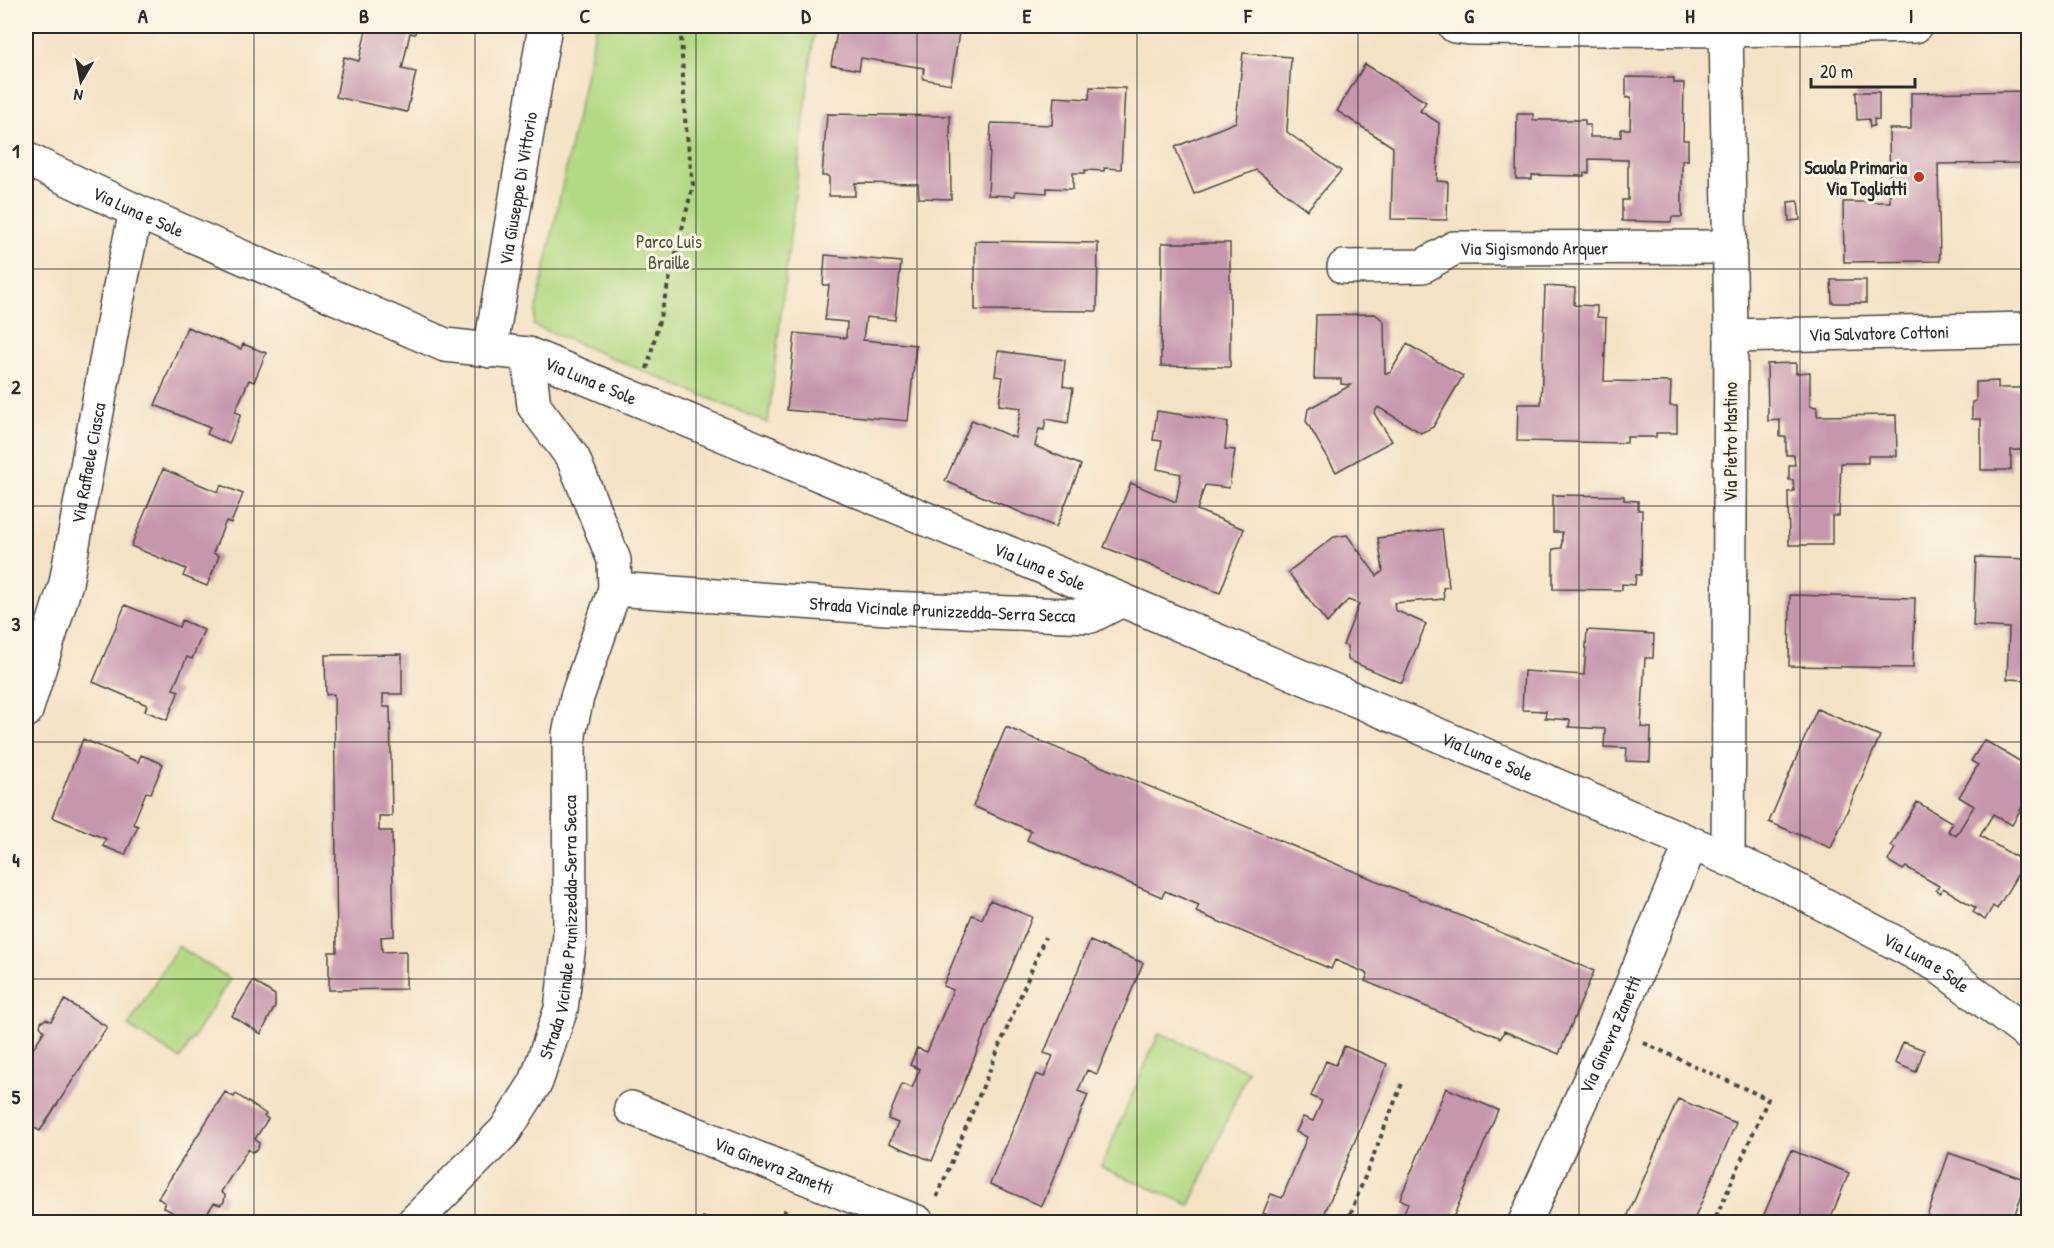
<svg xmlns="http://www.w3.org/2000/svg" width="2054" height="1248" viewBox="0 0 2054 1248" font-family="'Patrick Hand',sans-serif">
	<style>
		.green { fill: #b2d983; stroke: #6e8257; stroke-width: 1.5 }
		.building { fill: #c696ad }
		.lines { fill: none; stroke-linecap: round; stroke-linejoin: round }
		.minor-casing { stroke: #494642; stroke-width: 36 }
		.path { stroke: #494642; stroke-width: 4; stroke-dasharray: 4.5 4.5; stroke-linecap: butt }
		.minor { stroke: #fff; stroke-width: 33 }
		.grid { fill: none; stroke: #2b2b2b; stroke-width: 1.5; stroke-opacity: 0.55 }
		.poi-dot { fill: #c8321e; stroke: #fcf5e5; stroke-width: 2 }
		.labels { text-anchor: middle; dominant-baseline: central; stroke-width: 6; stroke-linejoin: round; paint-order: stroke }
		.poi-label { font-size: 18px; font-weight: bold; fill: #2b2b2b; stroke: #fcf5e5; text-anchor: end }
		.street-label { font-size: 18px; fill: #2b2b2b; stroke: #fcf5e5 }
		.park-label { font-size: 18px; fill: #4d5641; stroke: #fcf5e5 }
		.neatline { fill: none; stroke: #2b2b2b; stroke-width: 2 }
		.grid-label { font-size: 20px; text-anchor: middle; font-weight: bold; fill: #2b2b2b }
	</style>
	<rect width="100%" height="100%" fill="#fcf5e5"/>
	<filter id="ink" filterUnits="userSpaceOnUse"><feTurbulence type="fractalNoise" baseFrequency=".0167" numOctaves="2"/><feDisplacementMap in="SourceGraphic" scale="12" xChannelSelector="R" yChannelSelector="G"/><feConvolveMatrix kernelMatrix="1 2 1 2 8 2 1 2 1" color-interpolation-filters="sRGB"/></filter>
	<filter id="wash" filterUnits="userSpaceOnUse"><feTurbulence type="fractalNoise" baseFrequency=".008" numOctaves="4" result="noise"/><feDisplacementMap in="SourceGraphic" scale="24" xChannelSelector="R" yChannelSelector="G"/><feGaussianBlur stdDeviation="1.35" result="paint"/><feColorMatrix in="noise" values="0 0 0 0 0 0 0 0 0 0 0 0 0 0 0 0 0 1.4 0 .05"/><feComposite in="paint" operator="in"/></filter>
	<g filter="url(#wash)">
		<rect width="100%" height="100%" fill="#f4e2c5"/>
		<path class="green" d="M596,26H815L768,423L533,325Z
			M178,946L230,979L180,1059L128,1026Z
			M1159,1033L1248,1071L1190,1205L1101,1167Z"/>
		<g id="blocks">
			<path class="building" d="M367,26H416L415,34L410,33L402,69L416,72L407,112L336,97L344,57L359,61Z
				M838,26H960L951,84L923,79L924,68L861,58L859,70L831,65Z
				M1243,53L1291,57L1287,132L1341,171L1307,210L1256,170L1194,194L1175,147L1236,122Z
				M1365,64L1426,102L1420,111L1439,123L1437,181L1448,182L1447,220L1391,219L1393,147L1337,111Z
				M1626,77L1674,78V83H1684L1683,140H1688V160H1682V217H1672L1671,222L1622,221V200H1628V160L1589,159V173H1584V176L1532,175V179H1516L1517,114H1533V120H1585V125H1590V137H1621V129H1630L1631,97L1626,98Z
				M1090,87L1125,88L1121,169L1104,168V171L1085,170V173H1073V189L1047,188V193L1015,191V196L988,195L991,123L1052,125L1054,97L1089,99Z
				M2028,91V163L1938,164L1940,261L1844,262L1843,202H1890L1889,129H1911V93Z
				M1856,92H1879V120L1874,119V126L1870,127L1869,119L1857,120Z
				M827,114L950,116L951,199L919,198L918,184L855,183V196H829V176H822Z
				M1798,201L1800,220L1789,221L1788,202Z
				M975,241L1098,243L1097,311L975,310Z
				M1162,243H1230V367L1161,366Z
				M825,255L901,262L895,320L866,317L863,340L916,345L908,421L787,410L795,333L846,338L847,322L825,320L829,285H823Z
				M1831,280H1866V303H1832Z
				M1545,286L1575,288L1574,305L1597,306V317L1606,318L1604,381L1671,382L1670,406H1677V433H1656V437H1627V443L1517,441L1518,404H1541Z
				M1375,314L1384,321L1385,373H1390L1407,344L1463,376L1433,427L1421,433L1378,407L1374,413L1392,441L1336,472L1306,421L1308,409L1351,385L1341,384V379H1314L1316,315Z
				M187,327L241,349L243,344L266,353L254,382L249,380L235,412L241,414L229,444L207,434L210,428L155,405Z
				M998,351L1065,360L1063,386L1073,388L1068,423L1046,419L1044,430L1039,429L1035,446L1081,465L1056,527L945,481L972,420L1015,438L1021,408L999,405L1003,377L995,376Z
				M1796,363V373L1810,372V406L1817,407V416L1896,415L1897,456H1868V463H1841L1839,516H1832V545H1789L1788,492L1794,491L1793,480H1789V465H1795L1794,455H1786V437H1780V420L1768,421L1767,364Z
				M1998,381V388H2022V382H2028V450H2011V470H1981V419H1972V402L1976,401V382Z
				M1157,411L1228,422L1225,449L1235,450L1229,488L1205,485L1197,510L1244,529L1220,593L1104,547L1131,483L1176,502L1181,474L1157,469L1162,441L1153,440Z
				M163,469L218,492L221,485L243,494L231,523L226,521L213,553L219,556L207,586L183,576L186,569L131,546Z
				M1553,495L1624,496V500L1638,501V510H1642L1641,575H1636L1635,585L1622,584V590L1553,589V549L1562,548V532H1553Z
				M1442,529L1449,587L1443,588L1444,599L1394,603L1395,610L1426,624L1402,683L1348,660L1347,646L1343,645L1359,604L1348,600L1327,623L1288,572L1334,537L1347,535L1377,576L1383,571L1378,538Z
				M1976,557L2028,559V680L2007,679L2009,628L1973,626Z
				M1790,595L1915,598L1913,668L1789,666Z
				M125,605L179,627L182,620L204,630L192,659L187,657L173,689L179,691L167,720L145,711L147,705L93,682Z
				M1587,630L1654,634L1653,658H1645L1641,727L1651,728L1650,762L1626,761L1627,748L1604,747L1605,729L1569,727L1570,720L1545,718L1546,711L1522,710L1524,671L1584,675Z
				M402,654V694H383V707H390L392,816H379V831H392L394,936L381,937L382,952L406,951V989L329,990V952H337L334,694L326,695L325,655Z
				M1817,709L1880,736L1831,848L1769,822Z
				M1006,727L1594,971L1559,1054L1504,1031L1501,1038L1365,981L1368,974L1335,960L1331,969L1196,912L1199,905L1165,891L1162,897L1027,840L1031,831L973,806Z
				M83,739L138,762L141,755L163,764L151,793L146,792L133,824L138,826L125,855L103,846L106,839L52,817Z
				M1984,740L2028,766V796L2012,825L1993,814L1980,836L2025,862L1997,909L1993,906L1985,920L1973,912L1976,908L1943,888L1940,893L1936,890L1939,886L1906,867L1903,870L1888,861L1895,848L1891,846L1917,802L1953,823L1948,831L1956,836L1974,806L1959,797L1978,765L1971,761Z
				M990,900L1032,917L932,1161L889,1143L898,1123L888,1119L902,1084L912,1088L920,1069L910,1065L917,1048L927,1052L953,990L943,986L972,915L982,919Z
				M1090,941L1143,963L1097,1074L1087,1070L1078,1091L1088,1095L1042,1206L990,1184L1036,1074L1044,1077L1053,1056L1044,1053Z
				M253,981L275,995V1006L261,1034L232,1016Z
				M65,1000L107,1027L40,1131L31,1126L29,1129L26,1127V1060L44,1031L40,1026L41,1022L46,1019L51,1021Z
				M1903,1042L1924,1050L1916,1072L1895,1063Z
				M1344,1046L1387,1064L1321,1222H1271L1274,1217L1263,1213L1271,1194L1282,1198L1307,1137L1296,1132L1303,1117L1313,1121L1322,1101L1311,1096L1326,1061L1336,1065Z
				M1446,1088L1498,1110L1452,1220L1443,1216L1440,1222H1400L1408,1203L1400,1199Z
				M225,1092L234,1097L236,1094L266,1114L264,1116L268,1119L255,1139L259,1143L258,1149L252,1152L248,1149L221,1192L225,1195L224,1202L220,1205L214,1203L201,1222H189L163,1207L165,1203L158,1198Z
				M1678,1099L1736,1123L1693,1222H1625Z
				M1791,1150L1849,1173L1829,1222H1761Z
				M1949,1153L2027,1180L2012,1222H1925Z
				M703,1217L717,1222H701Z"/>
		</g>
	</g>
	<g filter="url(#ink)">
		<use href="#blocks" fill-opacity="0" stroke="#494642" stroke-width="1.5"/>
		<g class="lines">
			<defs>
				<g id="minor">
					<path d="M1455,26L1472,28L1726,30L1915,26"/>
					<path d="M1726,26L1731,336L1728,859"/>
					<path id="s1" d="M26,159L136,211L445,345L528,354L1122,600L1780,881L1937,965L2028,1034"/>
					<path id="s2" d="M1344,267L1423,266L1454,248L1730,247"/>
					<path id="s3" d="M1731,336L2028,329"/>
					<path id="s4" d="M490,351L545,26"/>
					<path id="s5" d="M615,589L887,608L1091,616L1122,600"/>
					<path id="s6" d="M26,711L66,583L117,301L136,211"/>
					<path id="s7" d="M631,1108L917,1222"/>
					<path id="s8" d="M414,1222L505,1131L536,1082L561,1009L570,935L569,734L577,697L615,589L614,560L573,458L534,406L528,354"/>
					<path id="s9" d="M1525,1222L1613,1029L1691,844"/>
				</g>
			</defs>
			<use href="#minor" class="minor-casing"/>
			<path class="path" d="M647,369L693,185L685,119L681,35L676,26
				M1644,1043L1768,1099L1714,1222
				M937,1197L1045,937
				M780,1222L787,1206
				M1347,1222L1403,1081"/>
			<use href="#minor" class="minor"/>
		</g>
	</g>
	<path class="grid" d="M254,26V1222M475,26V1222M696,26V1222M917,26V1222M1137,26V1222M1358,26V1222M1579,26V1222M1800,26V1222M26,269H2028M26,506H2028M26,742H2028M26,979H2028"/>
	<circle class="poi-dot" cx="1919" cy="177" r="6"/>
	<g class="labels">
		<g class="poi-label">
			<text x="1907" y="167">Scuola Primaria<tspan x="1907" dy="21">Via Togliatti</tspan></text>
		</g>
		<g class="street-label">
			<text stroke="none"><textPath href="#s4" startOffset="165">Via Giuseppe Di Vittorio</textPath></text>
			<text stroke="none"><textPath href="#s1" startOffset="124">Via Luna e Sole</textPath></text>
			<text stroke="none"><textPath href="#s2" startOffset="195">Via Sigismondo Arquer</textPath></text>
			<text stroke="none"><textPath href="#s3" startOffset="148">Via Salvatore Cottoni</textPath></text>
			<text stroke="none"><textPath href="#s1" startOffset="610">Via Luna e Sole</textPath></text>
			<text transform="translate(1730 442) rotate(-90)">Via Pietro Mastino</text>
			<text stroke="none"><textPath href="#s6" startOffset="256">Via Raffaele Ciasca</textPath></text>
			<text stroke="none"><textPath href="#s1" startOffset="1096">Via Luna e Sole</textPath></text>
			<text stroke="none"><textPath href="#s5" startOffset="328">Strada Vicinale Prunizzedda-Serra Secca</textPath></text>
			<text stroke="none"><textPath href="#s1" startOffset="1582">Via Luna e Sole</textPath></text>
			<text stroke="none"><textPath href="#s8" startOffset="345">Strada Vicinale Prunizzedda-Serra Secca</textPath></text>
			<text stroke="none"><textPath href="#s1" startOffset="2068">Via Luna e Sole</textPath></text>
			<text stroke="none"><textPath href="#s9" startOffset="206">Via Ginevra Zanetti</textPath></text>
			<text stroke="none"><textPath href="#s7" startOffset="154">Via Ginevra Zanetti</textPath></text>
		</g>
		<g class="park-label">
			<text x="669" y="241">Parco Luis<tspan x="669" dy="21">Braille</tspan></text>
		</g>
	</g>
	<rect width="2054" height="1248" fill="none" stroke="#fcf5e5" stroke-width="66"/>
	<g transform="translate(81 81) rotate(190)" stroke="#fcf5e5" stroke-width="4.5" paint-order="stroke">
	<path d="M0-4.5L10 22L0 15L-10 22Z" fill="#2b2b2b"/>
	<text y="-9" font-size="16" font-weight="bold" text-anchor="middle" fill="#2b2b2b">N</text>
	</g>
	<path d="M1811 78v9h104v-9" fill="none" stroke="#2b2b2b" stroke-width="3"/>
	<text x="1820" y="78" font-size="18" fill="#2b2b2b" stroke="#fcf5e5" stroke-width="4.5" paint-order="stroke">20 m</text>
	<rect x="33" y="33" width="1988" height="1182" class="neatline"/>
	<g class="grid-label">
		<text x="143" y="23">A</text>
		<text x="364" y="23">B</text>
		<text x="585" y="23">C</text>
		<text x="806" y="23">D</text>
		<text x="1027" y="23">E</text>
		<text x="1248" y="23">F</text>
		<text x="1469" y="23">G</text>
		<text x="1690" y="23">H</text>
		<text x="1911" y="23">I</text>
		<text x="16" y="158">1</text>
		<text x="16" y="394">2</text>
		<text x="16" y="631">3</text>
		<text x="16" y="867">4</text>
		<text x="16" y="1104">5</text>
	</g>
</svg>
